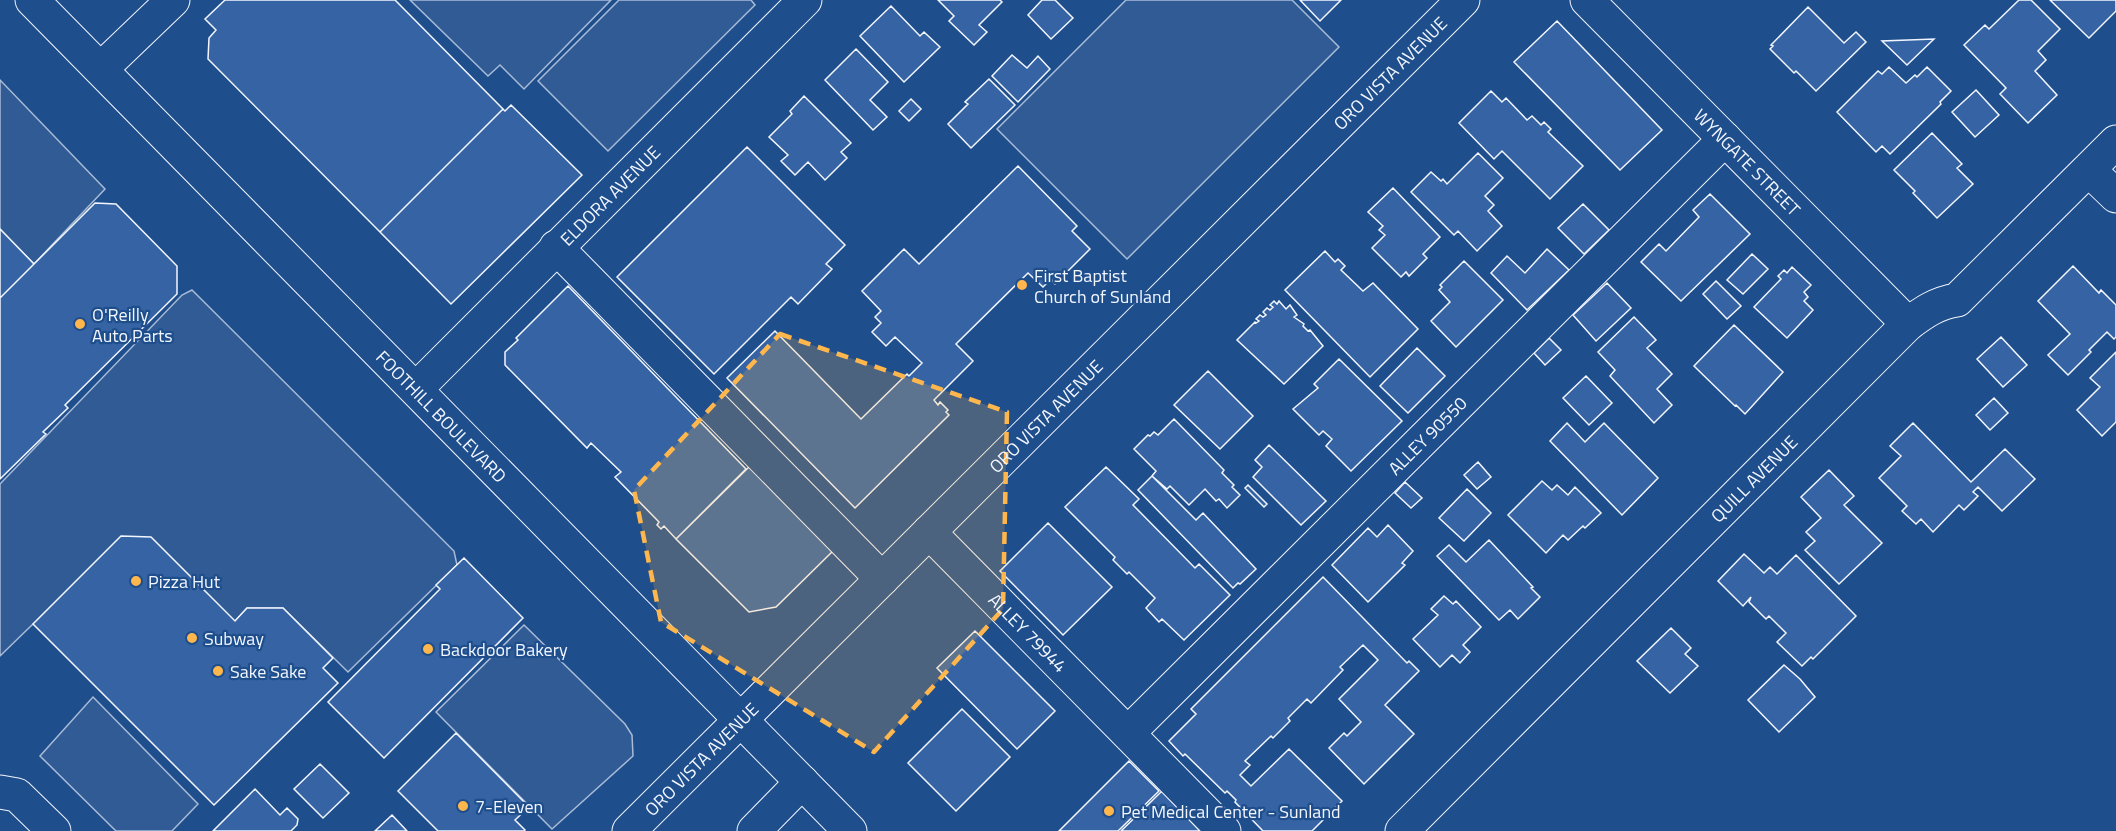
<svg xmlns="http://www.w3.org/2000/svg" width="2116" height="831" viewBox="0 0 2116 831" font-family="'Titillium Web',sans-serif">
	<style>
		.built { fill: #305b95; stroke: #a8bbd7; stroke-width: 1.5 }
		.building { fill: #3563a3; stroke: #f2f6ff; stroke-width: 1.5 }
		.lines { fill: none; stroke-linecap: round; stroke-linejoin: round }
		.minor-casing { stroke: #f2f6ff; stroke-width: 35 }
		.major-casing { stroke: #f2f6ff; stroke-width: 35 }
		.minor { stroke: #1f4e8c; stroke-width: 33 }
		.major { stroke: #1f4e8c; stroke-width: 33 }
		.marked { fill: #ffb74d; fill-opacity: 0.2; stroke: #ffb74d; stroke-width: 4.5; stroke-dasharray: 12 8; stroke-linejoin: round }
		.poi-dot { fill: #ffb74d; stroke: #1f4e8c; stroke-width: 2 }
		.labels { text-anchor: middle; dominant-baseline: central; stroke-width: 4.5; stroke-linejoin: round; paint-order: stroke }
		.street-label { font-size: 18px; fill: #f2f6ff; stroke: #1f4e8c }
		.poi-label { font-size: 18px; fill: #f2f6ff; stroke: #1f4e8c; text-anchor: start }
	</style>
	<rect width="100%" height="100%" fill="#1f4e8c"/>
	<path class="built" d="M410,0H611L524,89L500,65L488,76Z
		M619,0H751L755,5L608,151L538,81Z
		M1126,0H1292L1339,47L1127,259L997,129Z
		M0,80L105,189L34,264L0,229Z
		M192,290L454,551L457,565L348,672L283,608H247L235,621L33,624L0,656V484L182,295Z
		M524,625L625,724L632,735L633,756L552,829L436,712Z
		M93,697L198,804L172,831H116L40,756Z"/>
	<path class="building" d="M225,0H395L503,109L380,232L208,59L209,38L216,30L205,19Z
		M938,0H1000L1002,2L979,25L987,32L974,45L949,21L954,16Z
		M1042,0H1055L1073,18L1051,39L1028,15Z
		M1300,0H1341L1320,21Z
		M2019,0H2031L2060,29L2038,51L2046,60L2035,71L2057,95L2028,123L2000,94L2006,88L1964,45L1985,25L1989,29Z
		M2050,0H2116V11L2089,38Z
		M891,6L920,36L924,32L940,47L904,82L860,36Z
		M1808,7L1844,43L1856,32L1866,42L1816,91L1796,71L1794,73L1770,49L1773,46L1771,45Z
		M1557,21L1662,130L1620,170L1514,62Z
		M1934,39L1907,65L1882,41Z
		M856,49L888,82L870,100L887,117L873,130L825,80Z
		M1012,55L1027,68L1038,56L1050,69L1018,102L992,76Z
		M1889,67L1906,83L1915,75L1917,77L1927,67L1951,91L1940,102L1941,104L1890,154L1882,146L1876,152L1837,112L1878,71L1882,74Z
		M989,79L1015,105L971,148L948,124L968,104L965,102Z
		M1976,90L1999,115L1975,137L1952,112Z
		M1491,91L1502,102L1506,98L1527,120L1532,116L1541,125L1544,122L1551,129L1548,132L1583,166L1550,199L1502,151L1494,159L1459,123Z
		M804,96L851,143L841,152L847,158L825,180L808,162L795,175L781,161L788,155L769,137L792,114L790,111Z
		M911,99L921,109L909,121L899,111Z
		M511,105L582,175L451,304L380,232L503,109L505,111Z
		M1932,133L1962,164L1957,168L1973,184L1937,218L1913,193L1915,191L1894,170Z
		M747,147L845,245L826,264L832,269L798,304L791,297L714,374L617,277Z
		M1478,153L1503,178L1485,196L1494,205L1488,211L1502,226L1477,251L1458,231L1454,235L1411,192L1431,172L1441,181L1443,179L1447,184Z
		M1018,166L1077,226L1072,231L1090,249L1055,284L1051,279L1043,287L1028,273L956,344L973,361L934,400L938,405L940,402L948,410L946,412L949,415L855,508L727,378L775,331L861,419L907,374L909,376L922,363L895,337L886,346L872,332L881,323L875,317L881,311L862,291L904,249L919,264Z
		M1393,188L1440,237L1423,254L1427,258L1409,276L1406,272L1401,277L1372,248L1385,235L1379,230L1383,226L1368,212Z
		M1710,194L1750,234L1681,301L1641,262L1659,244L1666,251L1699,217L1693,210Z
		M95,203L116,204L177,266V294L65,405L68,408L43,432L46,434L0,479V298Z
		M1583,204L1609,230L1584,254L1558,228Z
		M0,229L34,264L0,298Z
		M1547,249L1569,270L1527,310L1491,273L1507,256L1525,273Z
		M1325,251L1335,262L1338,259L1345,266L1341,270L1363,291L1373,283L1418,329L1370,377L1285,290Z
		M1752,254L1768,269L1743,294L1727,280Z
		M1464,261L1503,300L1456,347L1431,321L1450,302L1439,290L1442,287L1440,285Z
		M2073,266L2099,293L2101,290L2116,305V337L2114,339L2107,332L2089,350L2091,352L2068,375L2048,355L2070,334L2038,301Z
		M1792,267L1811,285L1804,292L1808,297L1804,301L1813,310L1787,338L1754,307L1781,279L1778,276L1784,270L1787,273Z
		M1716,281L1741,306L1727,319L1703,294Z
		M1607,283L1631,308L1596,341L1573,315Z
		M568,286L746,469L676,539L664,526L661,529L657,525L659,522L615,477L621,472L591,443L587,448L505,365V352L518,340L516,338Z
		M1274,301L1277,304L1279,301L1286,309L1290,305L1297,315L1294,317L1304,324L1303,326L1308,331L1310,330L1323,346L1284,384L1237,340L1255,322L1256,323L1259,321L1256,319L1260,315L1263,317L1266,315L1263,312L1267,308L1270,310L1273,307L1270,305Z
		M1634,317L1656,340L1647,348L1672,374L1657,389L1672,405L1654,423L1610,376L1615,370L1598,352Z
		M1734,325L1783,372L1745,414L1736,405L1735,406L1694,366Z
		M2001,337L2027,365L2003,387L1977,359Z
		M1549,338L1561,350L1545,365L1534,353Z
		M1417,348L1445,376L1408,413L1380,386Z
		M2116,352V422L2102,436L2077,410L2100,387L2090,378Z
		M1339,359L1402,421L1351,471L1326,446L1332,439L1323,431L1319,435L1293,409L1318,388L1314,384Z
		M1208,371L1253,416L1220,449L1174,405Z
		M1586,376L1612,403L1589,425L1563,398Z
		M1994,398L2008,413L1990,430L1976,415Z
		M1174,419L1224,470L1222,473L1234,485L1232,487L1240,495L1227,508L1219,499L1216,501L1205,489L1189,505L1170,486L1167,489L1152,476L1156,471L1134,449L1148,435L1150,436L1154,432L1158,435Z
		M1567,423L1585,442L1604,423L1658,478L1622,515L1550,441Z
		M1913,423L1971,482L2005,449L2035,479L2002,511L1978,487L1973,492L1978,496L1964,510L1959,505L1933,532L1921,519L1916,524L1902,511L1907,506L1879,478L1901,456L1890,446Z
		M1269,445L1326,501L1301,525L1253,477L1262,467L1255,460Z
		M1478,462L1491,477L1477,489L1464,475Z
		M753,463L835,549L776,607L749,612L676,539Z
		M1106,467L1139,499L1133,505L1195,568L1199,564L1230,595L1184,640L1162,619L1159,622L1146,608L1155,598L1129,572L1127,574L1113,560L1115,557L1065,507Z
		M1829,470L1854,496L1844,505L1882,543L1839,584L1805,550L1815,541L1806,532L1821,518L1801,497Z
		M1152,476L1196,520L1203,513L1256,569L1240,584L1238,583L1233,588L1138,490Z
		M1542,481L1552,490L1557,485L1568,495L1575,487L1601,513L1585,528L1583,526L1568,540L1563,535L1546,553L1508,515Z
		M1405,482L1422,498L1411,508L1395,493Z
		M1248,485L1267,504L1264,507L1245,488Z
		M1467,489L1491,513L1464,541L1439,518Z
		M1048,523L1112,587L1063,635L1000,571Z
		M1388,525L1413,551L1402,563L1405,565L1368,602L1332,565L1368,528L1377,537Z
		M121,536L151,537L235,621L247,608H283L333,658L323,668L338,683L214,805L33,624Z
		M1489,540L1533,587L1531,588L1540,597L1518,619L1510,610L1499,620L1437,556L1449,545L1466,562Z
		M1744,554L1764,573L1770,567L1777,574L1796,555L1856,616L1813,659L1811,657L1802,666L1777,642L1786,633L1769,616L1766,619L1749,602L1751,597L1743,606L1718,581Z
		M464,558L523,618L384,758L328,702L440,589L436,585Z
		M1323,577L1407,663L1409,661L1419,671L1385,705L1414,734L1364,784L1329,748L1344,733L1347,736L1361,722L1339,699L1378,660L1363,645L1340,667L1343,670L1311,703L1307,699L1288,718L1290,721L1273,738L1271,736L1245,761L1250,765L1240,775L1251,786L1289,749L1342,801L1312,831H1263L1235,802L1236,800L1227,791L1225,793L1185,754L1183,756L1169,741L1196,714L1191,709Z
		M1444,596L1453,604L1456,601L1481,627L1463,645L1470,652L1460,663L1452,655L1440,667L1413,639L1438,615L1431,609Z
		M1671,628L1691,648L1685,654L1698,666L1670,693L1637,661Z
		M975,631L1055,711L1017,749L937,668Z
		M1784,665L1800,679L1815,697L1779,732L1748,700Z
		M962,709L1010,757L956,811L908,763Z
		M456,733L529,807L515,820L525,830L524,831H438L398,791Z
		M1129,761L1159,791L1118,831H1059Z
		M320,764L349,793L323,818L294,789Z
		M255,789L280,815L287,808L298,819L297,825L291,831H213Z
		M1162,791L1200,831H1121Z
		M392,815L407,831H375Z"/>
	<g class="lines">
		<defs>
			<g id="minor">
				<path id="s1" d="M1587,0L1908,324"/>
				<path d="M101,69L173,0"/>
				<path d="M2089,170L2116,196"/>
				<path d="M556,247L882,579"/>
				<path id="s2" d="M416,389L805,0"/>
				<path id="s3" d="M929,532L1224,831"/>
				<path id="s4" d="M1128,733L1725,139"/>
				<path d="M0,792L17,795L54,831"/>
				<path id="s5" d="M629,831L1463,0"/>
				<path d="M754,831L802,782"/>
				<path id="s6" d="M1402,831L1908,324C1924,312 1937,303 1957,300L2116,142"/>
			</g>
			<g id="major">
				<path id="s7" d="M32,0L850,831"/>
			</g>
		</defs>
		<use href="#minor" class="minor-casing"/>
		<use href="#major" class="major-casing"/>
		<use href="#minor" class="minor"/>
		<use href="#major" class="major"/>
	</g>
	<path class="marked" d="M780,334L1007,412L1003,609L874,752L661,622L634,490Z"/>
	<g class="poi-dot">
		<circle cx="1022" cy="285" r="6"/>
		<circle cx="80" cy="324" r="6"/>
		<circle cx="136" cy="581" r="6"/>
		<circle cx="192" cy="638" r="6"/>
		<circle cx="428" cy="649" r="6"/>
		<circle cx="218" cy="671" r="6"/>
		<circle cx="463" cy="806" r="6"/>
		<circle cx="1109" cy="811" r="6"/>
	</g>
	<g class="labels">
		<g class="street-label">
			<text stroke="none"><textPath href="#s5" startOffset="1074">ORO VISTA AVENUE</textPath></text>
			<text stroke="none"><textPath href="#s1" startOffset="228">WYNGATE STREET</textPath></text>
			<text stroke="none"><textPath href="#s2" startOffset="274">ELDORA AVENUE</textPath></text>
			<text stroke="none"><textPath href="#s5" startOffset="588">ORO VISTA AVENUE</textPath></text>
			<text stroke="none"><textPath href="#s7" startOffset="584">FOOTHILL BOULEVARD</textPath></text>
			<text stroke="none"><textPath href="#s4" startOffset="422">ALLEY 90550</textPath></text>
			<text stroke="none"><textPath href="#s6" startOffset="498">QUILL AVENUE</textPath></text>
			<text stroke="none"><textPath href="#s3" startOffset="141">ALLEY 79944</textPath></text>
			<text stroke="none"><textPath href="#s5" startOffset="102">ORO VISTA AVENUE</textPath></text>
		</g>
		<g class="poi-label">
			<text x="1034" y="275">First Baptist<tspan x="1034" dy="21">Church of Sunland</tspan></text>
			<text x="92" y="314">O'Reilly<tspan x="92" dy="21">Auto Parts</tspan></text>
			<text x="148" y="581">Pizza Hut</text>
			<text x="204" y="638">Subway</text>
			<text x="440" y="649">Backdoor Bakery</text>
			<text x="230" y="671">Sake Sake</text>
			<text x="475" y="806">7-Eleven</text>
			<text x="1121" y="811">Pet Medical Center - Sunland</text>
		</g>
	</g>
</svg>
